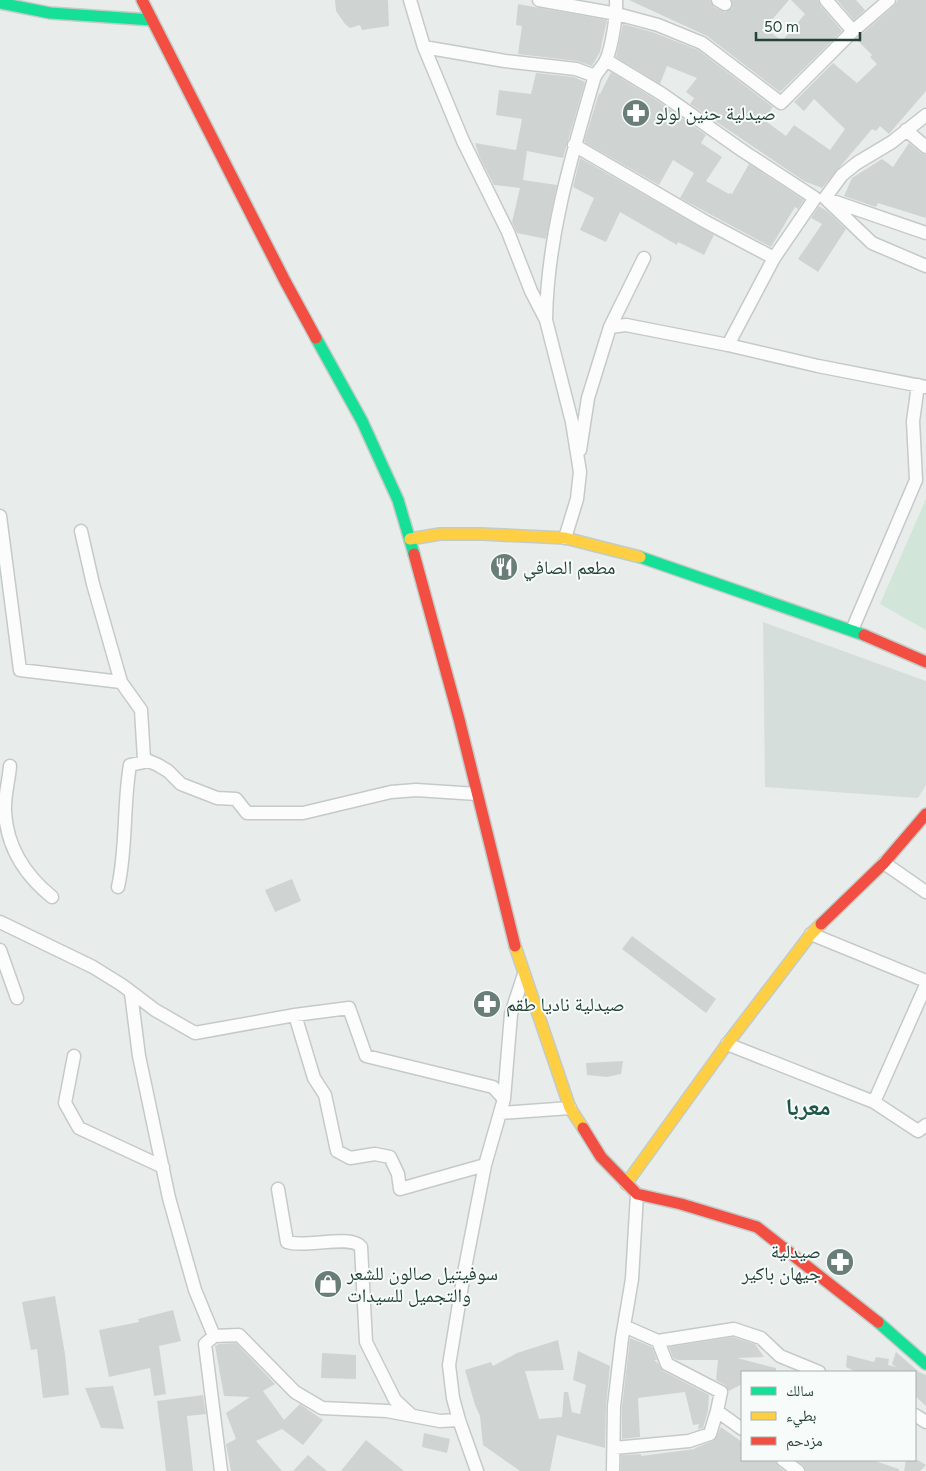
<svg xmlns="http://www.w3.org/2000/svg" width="926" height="1471" viewBox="0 0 926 1471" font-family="Figtree,'Noto Naskh Arabic',sans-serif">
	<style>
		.built { fill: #d6dedb }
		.green { fill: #d1e6d8 }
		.building { fill: #cfd4d2 }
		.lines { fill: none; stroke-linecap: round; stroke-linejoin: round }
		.street-casing { stroke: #c5cac8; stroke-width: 15 }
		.fast-casing { stroke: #c3cbc8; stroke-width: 14 }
		.slow-casing { stroke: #c3cbc8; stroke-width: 14 }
		.jam-casing { stroke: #c3cbc8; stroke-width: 14 }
		.street { stroke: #fcfcfc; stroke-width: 12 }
		.fast { stroke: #16e098; stroke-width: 11 }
		.slow { stroke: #ffcf43; stroke-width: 11 }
		.jam { stroke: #f24e42; stroke-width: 11 }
		.labels { text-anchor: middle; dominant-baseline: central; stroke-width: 4; stroke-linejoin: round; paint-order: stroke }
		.poi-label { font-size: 19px; fill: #24423a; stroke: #f7fbf9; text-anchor: start }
		.district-label { font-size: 24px; font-weight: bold; fill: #1f5548; stroke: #f7fbf9 }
	</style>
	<rect width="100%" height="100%" fill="#e8edeb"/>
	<path class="built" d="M763,622L926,681V785L918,798L765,787Z"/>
	<path class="green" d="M926,499V630L880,604Z"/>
	<path class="building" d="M335,0H388L389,26L362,30L360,25L350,28L345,24L336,11Z
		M629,0H710L714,7L725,12L732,8V0H789L765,28L782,41L805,14L791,0H818L820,5L842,31L780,92L707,36Z
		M837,0H856L865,10L854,20Z
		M898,0H926V91L889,134L880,126L876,131L872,129L822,188L804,181L690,104L694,98L686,92L697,78L667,66L660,84L616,57L623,24L655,33L698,50L773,107L764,120L786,136L794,125L830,150L845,129L814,99L804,111L794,102L833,63L857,83L877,64L870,57L872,55L856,39L894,6Z
		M518,4L607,20L600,52L592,66L577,61L518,54L522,26L516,25Z
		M611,72L658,101L706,135L701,143L722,157L706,181L729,194L730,193L732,194L749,164L804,200L798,209L795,207L771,247L680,198L694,173L673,160L659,185L584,142L599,93L600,94Z
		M536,73L574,77L585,82L563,158L527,151L523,180L557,185L546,239L517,233L512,222L520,188L494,185L479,156L475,143L516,150L522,119L496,115L499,90L531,94Z
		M909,143L921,153L926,155V218L878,203L876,207L844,196L852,178L882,159L893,167Z
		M580,158L714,235L704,255L678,242L677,245L620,212L606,242L580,230L594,198L573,187Z
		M819,206L827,211L846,229L818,272L798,259L822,224L811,218Z
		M292,879L301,901L275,912L265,890Z
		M632,936L716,999L706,1013L622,949Z
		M623,1061L621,1074L607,1077L587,1075L586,1063Z
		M55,1296L65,1354L69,1395L43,1398L37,1349L31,1350L22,1302Z
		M173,1310L181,1341L159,1346L166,1394L154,1396L150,1368L109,1377L99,1330L139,1322L138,1319Z
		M733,1337L755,1344L764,1357L737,1358L776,1368V1372H742V1384L729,1391L725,1385L716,1380L718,1360H678L673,1358L669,1347Z
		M630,1338L652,1347L657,1360H654L658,1363L663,1371L709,1395L708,1411L703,1428L698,1429L699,1424L693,1425L685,1392L638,1398L640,1437L622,1439V1407Z
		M558,1340L564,1370L525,1371L539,1419L562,1417L564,1392H568L572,1412L580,1414L586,1385L573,1380L578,1351L610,1366L606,1406L605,1448L557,1435L550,1471H520L483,1445L480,1416L475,1405L465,1370L491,1362L493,1366L517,1353Z
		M236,1343L275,1384L263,1391L284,1420L300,1404L323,1420L303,1445L282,1429L256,1441L282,1471H231L226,1444L236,1439L226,1413L250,1397L224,1396L215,1346L219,1344Z
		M896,1352L919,1372L926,1375V1406L915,1396V1372H904L901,1370L900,1372H856L846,1367L847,1355L874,1362L876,1357L889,1359L888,1365L896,1367L892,1364Z
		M322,1353L356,1355V1379L321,1378Z
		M113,1386L124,1429L101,1428L85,1388Z
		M203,1395L206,1414L187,1416L193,1471H166L157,1401Z
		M721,1427L742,1442V1460H775L778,1466L784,1471H621V1455L641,1454V1456L695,1449V1448L715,1440Z
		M424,1433L450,1439L447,1453L422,1447Z
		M366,1440L404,1471H341Z
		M308,1455L327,1471H293Z
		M796,1460H872L899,1469V1471H806L803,1465Z
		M906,1460H918L926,1465L920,1471H904Z"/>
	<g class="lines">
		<defs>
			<path id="street" d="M410,0L424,47L463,141L508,232L531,291L546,320L572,422L580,472L577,499L565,538
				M539,0L617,14L658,25L702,43L781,103L853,31L889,0
				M718,0L725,4
				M826,0L853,31
				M424,47L505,61L576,69L595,76
				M606,60L662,94L743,151L815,198L774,258L728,345
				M926,115L892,142L857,163L842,175L825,198L872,243L926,266
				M906,130L926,147
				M574,145L706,222L774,258
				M827,199L926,233
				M546,320C547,238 571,158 594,79C596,72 603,67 606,60C612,47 617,14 616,0
				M610,327L644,258
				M580,450L588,398L610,327L626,325L728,345L818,366L926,387
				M0,516L20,670L121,682L141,710L144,759L158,765L168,771L181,784L217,798L236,799L247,813H303L391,792L416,790L477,794
				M81,531L93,584L121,682
				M852,630L916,480L913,421L918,385
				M10,766C9,780 4,797 5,812C7,848 25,875 52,897
				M884,863L926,892
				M118,887C127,847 123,805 130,765L149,761
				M0,922L93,967L122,985L155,1010L195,1033L295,1015L349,1008L366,1056L493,1087L504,1099
				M811,934L926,981
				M0,950L17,998
				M131,993L139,1056L169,1198L195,1290L214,1336L239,1335L295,1392L322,1408L387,1411L440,1421L459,1420
				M295,1015L314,1078L325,1095L337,1151L350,1158L375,1154L390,1157L398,1174L400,1189L485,1165
				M727,1044L874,1102L918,1131L926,1125
				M74,1056L65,1103L79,1128L163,1167
				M874,1102L926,985
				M500,1113L570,1108
				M278,1189L287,1242C305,1248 351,1234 361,1247L366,1342L395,1400L410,1414
				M624,1326L658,1341L667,1364L721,1392L717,1411L742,1429
				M214,1336L205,1344L221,1471
				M658,1341L734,1329L761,1338L780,1356L819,1372
				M915,1415L926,1422
				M614,1448L689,1441L710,1434L717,1411
				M783,1460L798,1471
				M477,1471L459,1420L453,1398L449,1365L464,1273L485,1165L504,1099L511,1014L524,974
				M613,1471L614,1406L622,1338L632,1279L637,1194"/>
			<path id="fast" d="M0,3L50,13L152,20
				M316,338L362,421L398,500L414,554
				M640,557L864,635
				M878,1322L926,1364"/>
			<path id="slow" d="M410,539L440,534H481L565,538L640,557
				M515,946L570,1108L583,1128
				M626,1184L727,1044L811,934L821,924"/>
			<path id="jam" d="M142,0L285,281L316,338
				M414,554L459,719L515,946
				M864,635L926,662
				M821,924L884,863L926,814
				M583,1128L601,1157L637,1194L681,1204L757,1227L878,1322"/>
		</defs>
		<use href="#street" class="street-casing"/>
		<use href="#fast" class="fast-casing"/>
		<use href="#slow" class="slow-casing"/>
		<use href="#jam" class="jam-casing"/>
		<use href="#street" class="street"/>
		<use href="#fast" class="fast"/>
		<use href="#slow" class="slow"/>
		<use href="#jam" class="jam"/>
	</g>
	<defs>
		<symbol id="pharmacy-disc" viewBox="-11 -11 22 22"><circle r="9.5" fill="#697e78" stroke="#f7fbf9"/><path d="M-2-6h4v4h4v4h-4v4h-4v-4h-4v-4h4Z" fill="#fff"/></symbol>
		<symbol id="restaurant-disc" viewBox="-11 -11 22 22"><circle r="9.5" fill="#697e78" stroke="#f7fbf9"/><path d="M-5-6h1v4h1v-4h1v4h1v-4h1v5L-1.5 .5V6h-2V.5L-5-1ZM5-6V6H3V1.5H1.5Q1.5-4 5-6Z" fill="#fff"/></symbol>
		<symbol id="shop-disc" viewBox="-11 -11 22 22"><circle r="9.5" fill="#697e78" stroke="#f7fbf9"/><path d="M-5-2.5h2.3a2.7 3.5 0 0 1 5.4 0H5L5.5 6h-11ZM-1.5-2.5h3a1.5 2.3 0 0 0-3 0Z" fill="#fff"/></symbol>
	</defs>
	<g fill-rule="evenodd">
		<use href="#pharmacy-disc" x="620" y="97" width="32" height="32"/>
		<use href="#restaurant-disc" x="488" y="551" width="32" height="32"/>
		<use href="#pharmacy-disc" x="471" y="988" width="32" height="32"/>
		<use href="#pharmacy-disc" x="824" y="1246" width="32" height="32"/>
		<use href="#shop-disc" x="312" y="1268" width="32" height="32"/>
	</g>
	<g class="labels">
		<g class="poi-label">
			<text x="655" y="113">صيدلية حنين لولو</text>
			<text x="523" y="567">مطعم الصافي</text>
			<text x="506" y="1004">صيدلية ناديا طقم</text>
			<text x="821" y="1251" text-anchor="end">صيدلية<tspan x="821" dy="22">جيهان باكير</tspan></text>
			<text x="347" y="1273">سوفيتيل صالون للشعر<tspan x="347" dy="22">والتجميل للسيدات</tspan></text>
		</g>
		<g class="district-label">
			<text x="808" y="1106">معربا</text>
		</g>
	</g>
	<rect x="741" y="1371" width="175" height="90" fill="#f7fbf9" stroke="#a3b1ad"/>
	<rect x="751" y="1387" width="25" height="8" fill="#16e098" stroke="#a3b1ad"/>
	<text x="786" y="1396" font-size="15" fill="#24423a">سالك</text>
	<rect x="751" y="1412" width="25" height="8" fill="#ffcf43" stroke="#a3b1ad"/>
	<text x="786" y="1421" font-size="15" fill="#24423a">بطيء</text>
	<rect x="751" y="1437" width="25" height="8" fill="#f24e42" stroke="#a3b1ad"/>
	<text x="786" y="1446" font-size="15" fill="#24423a">مزدحم</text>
	<path d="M756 32v8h104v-8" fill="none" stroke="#24423a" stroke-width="2.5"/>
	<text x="764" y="32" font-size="15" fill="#24423a" stroke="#f7fbf9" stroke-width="4" paint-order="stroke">50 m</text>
</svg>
